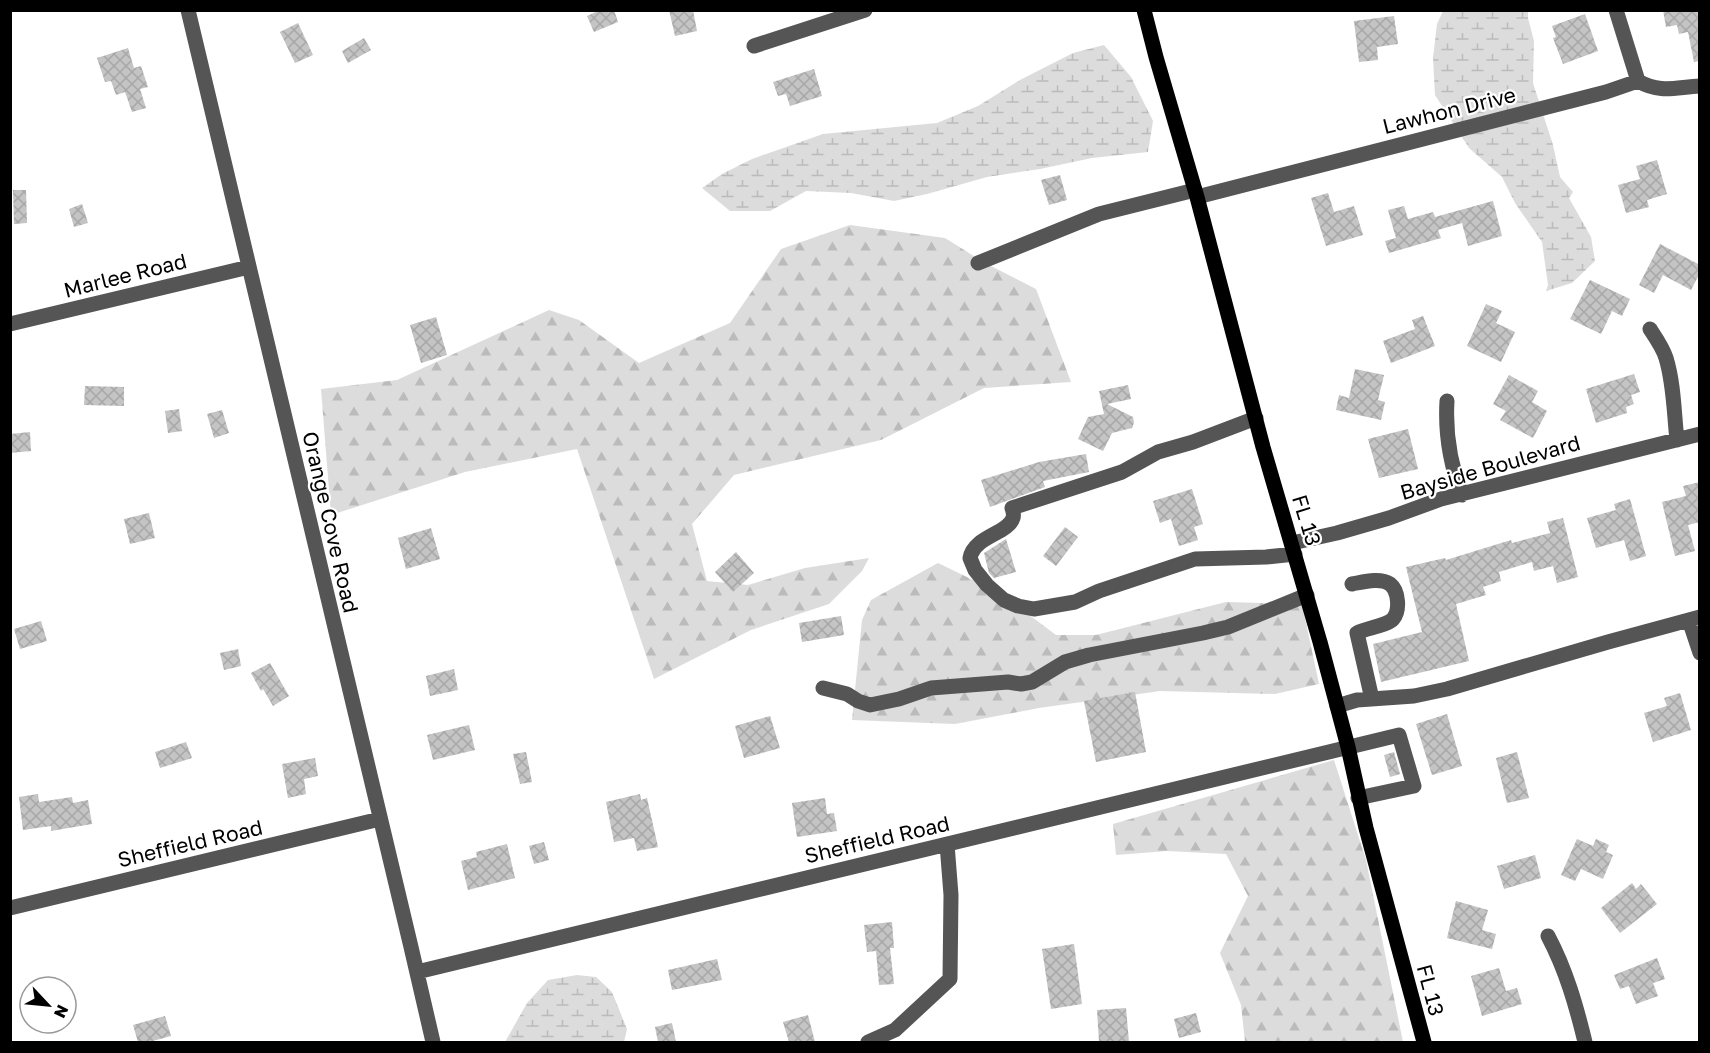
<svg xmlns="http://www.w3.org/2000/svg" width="1710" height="1053" viewBox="0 0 1710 1053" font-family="'Golos Text',sans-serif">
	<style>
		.forest { fill: url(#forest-firs) }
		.wetland { fill: url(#wetland-marsh) }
		.building { fill: url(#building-cross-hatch) }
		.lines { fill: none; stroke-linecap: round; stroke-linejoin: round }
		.minor { stroke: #555; stroke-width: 15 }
		.major { stroke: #000; stroke-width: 15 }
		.labels { text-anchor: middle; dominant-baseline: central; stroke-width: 4.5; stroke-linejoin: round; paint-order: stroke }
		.street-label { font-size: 21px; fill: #000; stroke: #fff }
	</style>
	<defs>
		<pattern id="forest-firs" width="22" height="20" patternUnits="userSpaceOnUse" patternTransform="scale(1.5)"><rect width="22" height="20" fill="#dcdcdc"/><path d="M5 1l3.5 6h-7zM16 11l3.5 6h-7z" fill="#bbb"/></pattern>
		<pattern id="wetland-marsh" width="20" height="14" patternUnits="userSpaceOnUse" patternTransform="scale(1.5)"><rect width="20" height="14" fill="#dcdcdc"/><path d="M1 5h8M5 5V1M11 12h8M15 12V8" fill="none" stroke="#bbb"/></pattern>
		<pattern id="building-cross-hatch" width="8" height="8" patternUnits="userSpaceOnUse" patternTransform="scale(1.5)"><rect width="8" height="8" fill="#c4c4c4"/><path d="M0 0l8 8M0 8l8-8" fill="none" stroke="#a7a7a7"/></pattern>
	</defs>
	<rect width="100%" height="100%" fill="#fff"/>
	<path class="forest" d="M850,225L945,238L985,263L1036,289L1071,382L984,388L881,440L734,475L692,524L707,581L748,585L805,568L869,558L862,571L829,604L751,630L654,679L577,449L465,472L331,515L321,389L397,380L549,310L579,320L639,363L730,323L781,249Z
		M938,563L1000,593L1056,635H1096L1226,602L1302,604L1319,684L1275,694L1160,691L1039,708L955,724L852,720L862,620L871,600Z
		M1334,760L1366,860L1403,1042H1245L1241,1005L1220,953L1248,896L1226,854L1167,851L1116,855L1113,824Z"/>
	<path class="wetland" d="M1443,11H1528V18L1534,41L1533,83L1553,145L1560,177L1573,192L1569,198L1591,237L1595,261L1572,283L1546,291L1548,285L1542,242L1515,203L1502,177L1469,148L1435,95L1433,58L1437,24Z
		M1104,45L1131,77L1153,121L1148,152L1092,158L1040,169L987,177L927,194L894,201L851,193L806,191L770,211H730L702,188L722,174L752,159L823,134L937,123L978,106L1020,80L1073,53Z
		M577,975L596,977L612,992L627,1029L624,1042H505L527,1003L548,980Z"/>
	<path class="building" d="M600,10H614L618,22L594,32L587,16Z
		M669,10H693L697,31L675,36Z
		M1663,10H1700V61L1694,62L1688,32L1679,34L1677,25L1666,27Z
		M1585,14L1598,51L1563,64L1553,38L1556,37L1552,26Z
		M1394,16L1398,44L1377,47L1378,60L1359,62L1354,21Z
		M298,23L313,55L295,63L280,32Z
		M364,38L371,50L348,63L342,51Z
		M128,48L134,68L141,66L148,87L140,89L146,108L132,112L125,92L116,95L111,81L105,82L97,58Z
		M814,69L822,96L790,106L786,94L778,96L773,82Z
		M1657,160L1667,194L1647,200L1649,207L1626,213L1618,185L1640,179L1636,166Z
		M1060,175L1067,200L1049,205L1041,180Z
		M13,190H26L27,223L14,224Z
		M1328,193L1334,212L1354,206L1363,235L1326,246L1311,198Z
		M1493,201L1502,236L1468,246L1462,223L1438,230L1441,238L1389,253L1385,241L1396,238L1388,210L1404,206L1408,219L1433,212L1435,217Z
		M82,204L88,223L74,227L69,209Z
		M1660,244L1700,265V273L1691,290L1663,275L1654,293L1639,285Z
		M1590,280L1630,299L1622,316L1612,311L1601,334L1570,319Z
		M1486,304L1502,311L1496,323L1515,332L1501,362L1467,346Z
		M1423,316L1435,346L1391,363L1383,341L1415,329L1412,320Z
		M436,317L447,355L421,363L410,325Z
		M1355,369L1384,375L1378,400L1385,402L1381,420L1336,410L1339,395L1349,398Z
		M1634,374L1640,392L1631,395L1634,404L1626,407L1627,413L1596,423L1586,389Z
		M1509,375L1538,391L1532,402L1547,411L1533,438L1500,420L1506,411L1493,404Z
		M1128,385L1131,399L1107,404L1133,417L1134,423L1132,428L1112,433L1103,451L1078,439L1088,417L1104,414L1099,391Z
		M85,386L124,387V406L84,405Z
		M179,409L182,431L168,433L165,411Z
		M222,410L229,433L214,438L207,414Z
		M1408,429L1418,469L1379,478L1368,439Z
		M30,432L31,451L10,453V434Z
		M1086,454L1089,472L1043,481L1045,487L990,507L981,480L1039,462Z
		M1700,482V522L1688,525L1695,551L1675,556L1662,502L1686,496L1683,486Z
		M1192,489L1203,524L1194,527L1198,540L1179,546L1171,519L1160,523L1153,501Z
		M1630,499L1646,556L1630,561L1624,540L1596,548L1587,518L1616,510L1614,504Z
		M149,513L155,538L130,544L124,519Z
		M1563,518L1578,577L1557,583L1553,566L1534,571L1532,562L1499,572L1501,581L1483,587L1486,595L1456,604L1469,661L1381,682L1373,644L1422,632L1406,567L1445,558L1446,560L1511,540L1512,543L1550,533L1547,522Z
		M1065,527L1078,537L1056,566L1043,556Z
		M431,528L440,559L406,569L398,538Z
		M1006,539L1016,572L994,578L989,573L984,553Z
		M736,552L754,573L733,592L715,572Z
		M841,616L844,635L802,642L799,623Z
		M41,621L47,641L20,649L14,629Z
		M238,649L241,666L224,670L220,653Z
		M270,663L289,696L273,706L263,689L261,691L251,673Z
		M454,669L458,690L430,696L426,676Z
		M1135,692L1146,752L1096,762L1084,701Z
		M1680,693L1691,730L1653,742L1644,713L1667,706L1664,698Z
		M1447,714L1462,766L1432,775L1416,724Z
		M770,716L780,748L744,758L735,726Z
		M469,725L475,750L433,760L427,735Z
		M186,742L192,758L160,768L155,752Z
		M526,752L532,782L520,784L513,754Z
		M1394,752L1400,774L1390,777L1384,755Z
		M1517,752L1529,798L1507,803L1496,758Z
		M315,758L318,776L304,779L306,794L288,798L282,764Z
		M38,794L39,802L72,797L73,803L88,800L92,824L51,831V826L23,830L19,797Z
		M640,794L641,800L647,798L658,847L637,851L634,838L614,842L606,802Z
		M825,798L827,814L834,813L837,831L797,837L792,803Z
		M1577,839L1593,846L1596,839L1609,845L1606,852L1613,855L1603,879L1581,869L1575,881L1561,875Z
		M544,842L549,860L534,864L529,846Z
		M507,844L515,878L468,890L461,861L477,857L476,852Z
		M1535,855L1541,878L1504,889L1497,866Z
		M1632,883L1636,889L1641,884L1657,904L1620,933L1601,908Z
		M1456,901L1488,910L1482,930L1496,934L1492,949L1447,938Z
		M892,922L894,948H890L894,984L879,985L876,951L867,952L864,925Z
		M1074,944L1082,1004L1051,1009L1042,949Z
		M1657,958L1665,979L1653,983L1658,996L1636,1004L1629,986L1620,989L1614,975Z
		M717,959L722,980L672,990L668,970Z
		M1499,968L1506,991L1517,988L1522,1004L1482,1016L1471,976Z
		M1126,1008L1129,1042H1099L1097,1010Z
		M1196,1013L1201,1032L1179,1038L1174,1019Z
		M808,1015L815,1042H789L783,1022Z
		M165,1016L171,1036L149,1042H138L133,1025Z
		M672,1023L676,1042H658L655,1027Z"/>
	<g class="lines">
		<path class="minor" d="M188,10L411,947L433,1042
			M1616,10L1638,81
			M754,46L865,10
			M1638,81C1661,94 1676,87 1700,86
			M1197,197L1606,92L1638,81
			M978,263L1099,214L1195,190
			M10,324L249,267
			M1650,329C1656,338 1663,348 1666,358C1674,384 1674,414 1677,440
			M1447,401C1445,434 1450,464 1462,495
			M1256,418L1193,442L1158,452L1122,472L1012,508C1013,511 1014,515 1013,518C1008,534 974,536 970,558L975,570L987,585L1004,600L1018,606L1034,609L1075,602L1099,591L1195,559L1266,557L1295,554
			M1292,543L1337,533L1389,518L1441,499L1700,434
			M1352,584C1363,582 1380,577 1390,584C1399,591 1400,611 1393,619C1387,626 1366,628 1357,633L1372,699
			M1689,620L1700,653
			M823,688L847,694L858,701L870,705L899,699L931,688L1008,682L1021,684L1032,682L1065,662L1089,655L1203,633L1228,627L1307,595
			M1337,706L1357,700L1414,696L1447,689L1608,642L1700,617
			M10,908L380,819
			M1548,936C1566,970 1576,1005 1585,1042
			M417,972L1399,735L1414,786L1358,798
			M868,1042L895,1030L950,979L951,895L947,844"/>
		<path class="major" d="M1144,10L1156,57L1197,197L1263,447L1320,642L1348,747L1366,828L1424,1042"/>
	</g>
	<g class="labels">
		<g class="street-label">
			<text transform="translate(1449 110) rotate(-14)">Lawhon Drive</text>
			<text transform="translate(125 275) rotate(-14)">Marlee Road</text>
			<text transform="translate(1490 467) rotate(-16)">Bayside Boulevard</text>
			<text transform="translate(1307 520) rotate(73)">FL 13</text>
			<text transform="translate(331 522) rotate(77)">Orange Cove Road</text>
			<text transform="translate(877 839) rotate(-13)">Sheffield Road</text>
			<text transform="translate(190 843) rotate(-13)">Sheffield Road</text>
			<text transform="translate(1431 990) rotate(75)">FL 13</text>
		</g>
	</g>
	<rect width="1710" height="1053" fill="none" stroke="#000000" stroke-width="24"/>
	<g transform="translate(48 1005) rotate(116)"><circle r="28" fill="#ffffff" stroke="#999999" stroke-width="1.5"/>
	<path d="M0-4.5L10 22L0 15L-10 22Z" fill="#000000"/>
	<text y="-9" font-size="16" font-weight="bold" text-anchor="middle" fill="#000000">N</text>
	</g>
</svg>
